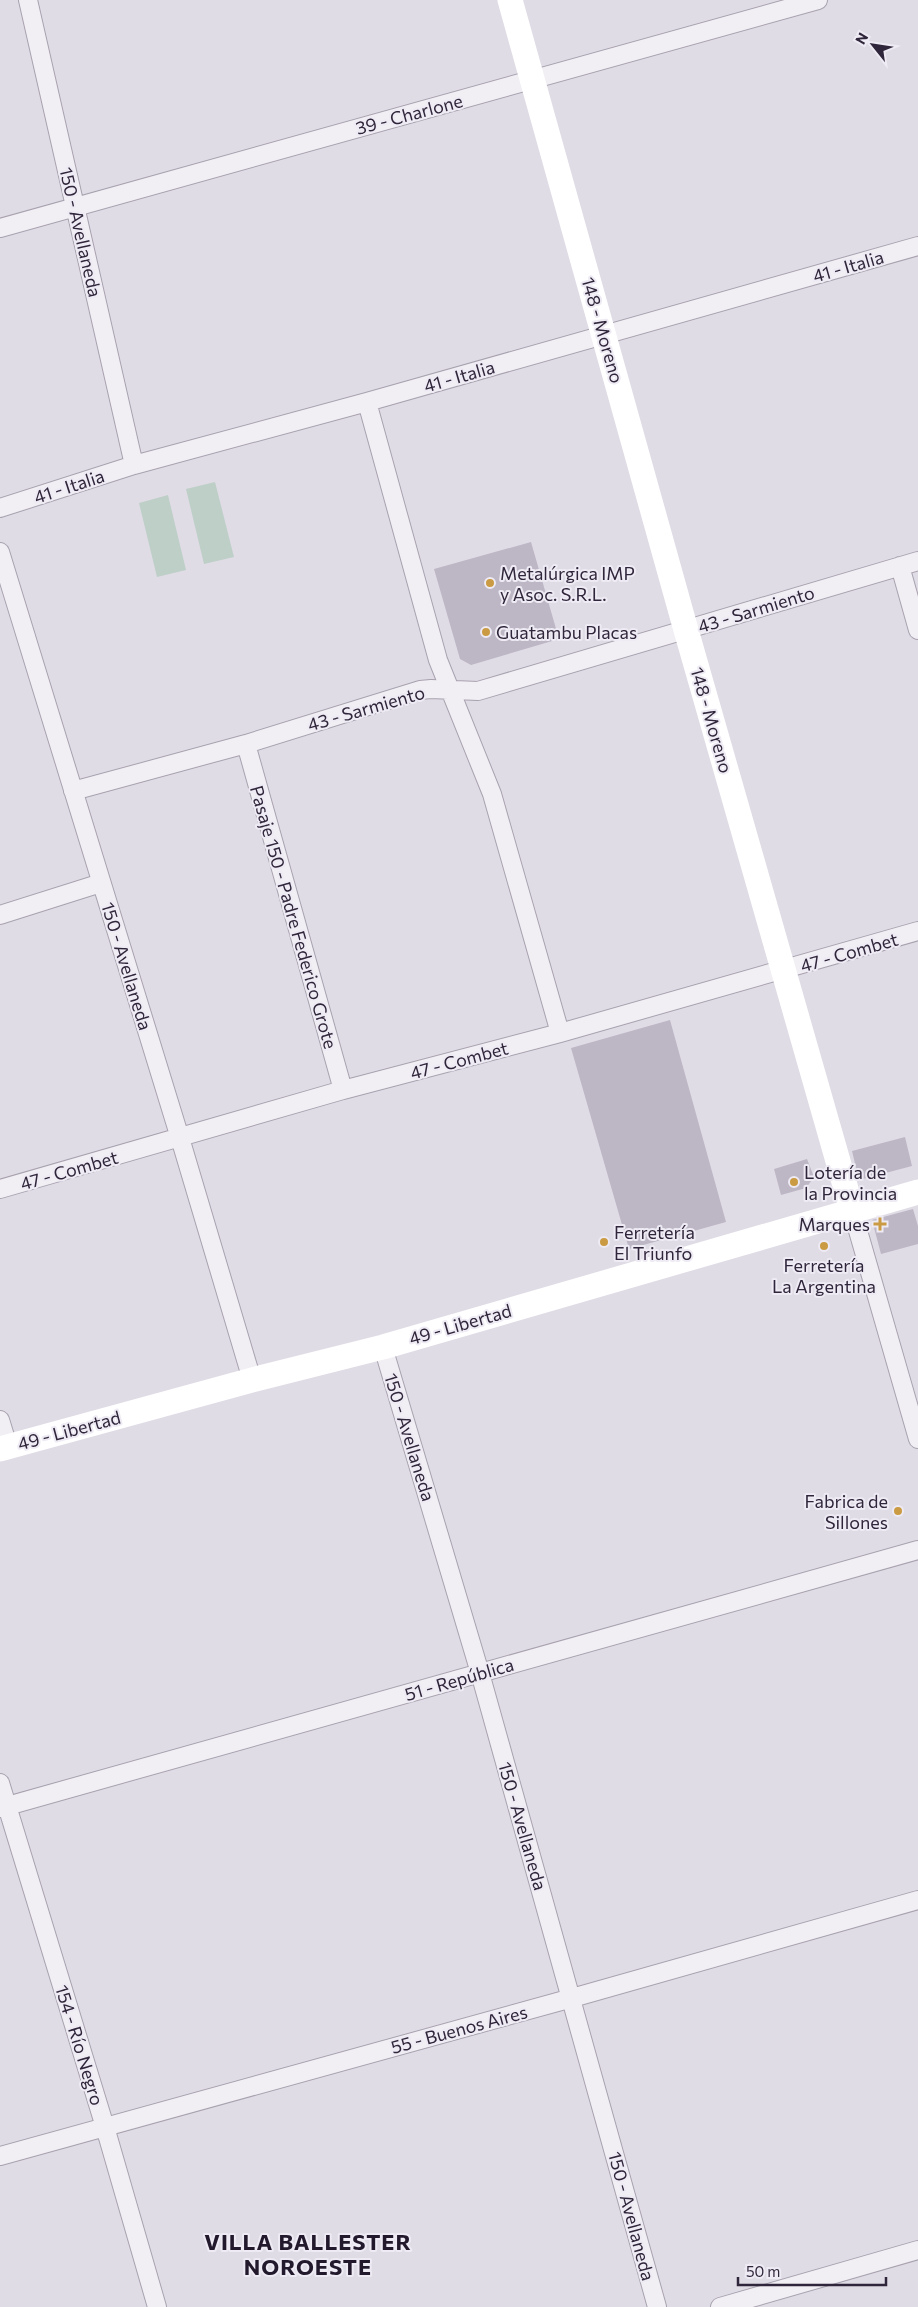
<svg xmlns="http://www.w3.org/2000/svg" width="918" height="2307" viewBox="0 0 918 2307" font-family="Commissioner,sans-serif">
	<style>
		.green { fill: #bdcfc7 }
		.building { fill: #bdb6c5 }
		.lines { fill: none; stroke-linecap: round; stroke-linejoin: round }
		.street-casing { stroke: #a8a2af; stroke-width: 20 }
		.street { stroke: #f1eef4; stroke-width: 18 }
		.secondary { stroke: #fff; stroke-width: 25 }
		.poi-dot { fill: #ca9b42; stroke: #eeebf4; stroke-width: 2 }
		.labels { text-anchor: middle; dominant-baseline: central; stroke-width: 4; stroke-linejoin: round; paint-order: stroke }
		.street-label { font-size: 18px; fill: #30263b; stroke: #eeebf4 }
		.poi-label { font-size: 18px; fill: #30263b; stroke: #eeebf4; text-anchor: start }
		.district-label { font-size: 22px; font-weight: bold; letter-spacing: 1px; fill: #22192c; stroke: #eeebf4 }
	</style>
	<rect width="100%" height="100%" fill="#e0dce6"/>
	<path class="green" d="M215,482L234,557L204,564L186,489Z
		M168,495L186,570L157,577L139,503Z"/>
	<path class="building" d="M531,542L559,639L471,665L460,659L434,569Z
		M670,1020L726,1222L629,1249L571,1048Z
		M905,1137L912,1166L859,1180L852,1151Z
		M807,1159L814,1177L806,1188L781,1195L774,1169Z
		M913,1209L918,1226V1244L881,1254L872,1220Z"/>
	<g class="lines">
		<defs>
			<path id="street" d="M28,0L134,465
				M0,228L818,0
				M367,402L438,660L492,794L560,1033
				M0,508L134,465L367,402L918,246
				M0,552L180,1138L252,1380
				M900,566L918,630
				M246,744L343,1090
				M73,791L246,744L420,690L431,689L478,691L918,561
				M0,915L101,883
				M0,1189L343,1090L560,1033L918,931
				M852,1210L918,1439
				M383,1347L480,1673L657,2307
				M0,1420L8,1446
				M0,1783L105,2127L157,2307
				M0,1808L918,1550
				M0,2156L572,1998L918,1900
				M720,2307L918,2250"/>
		</defs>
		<use href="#street" class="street-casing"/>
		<use href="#street" class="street"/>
		<path class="secondary" d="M510,0L686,630L852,1210
			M0,1449L252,1380L383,1347L918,1192"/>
	</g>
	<g class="poi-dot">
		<circle cx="490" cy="583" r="5"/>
		<circle cx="486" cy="632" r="5"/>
		<circle cx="794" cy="1182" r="5"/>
		<path d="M877.5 1216.5h5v5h5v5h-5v5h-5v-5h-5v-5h5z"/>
		<circle cx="604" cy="1242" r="5"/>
		<circle cx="824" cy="1246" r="5"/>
		<circle cx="898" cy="1511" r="5"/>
	</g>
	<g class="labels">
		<g class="street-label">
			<text transform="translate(409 114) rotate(-15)">39 - Charlone</text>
			<text transform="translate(81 232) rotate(77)">150 - Avellaneda</text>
			<text transform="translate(848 266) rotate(-16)">41 - Italia</text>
			<text transform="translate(603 330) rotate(74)">148 - Moreno</text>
			<text transform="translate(459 376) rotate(-16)">41 - Italia</text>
			<text transform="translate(69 486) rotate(-18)">41 - Italia</text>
			<text transform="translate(756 609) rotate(-17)">43 - Sarmiento</text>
			<text transform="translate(366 708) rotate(-16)">43 - Sarmiento</text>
			<text transform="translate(712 720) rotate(74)">148 - Moreno</text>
			<text transform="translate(294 917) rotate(74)">Pasaje 150 - Padre Federico Grote</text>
			<text transform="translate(849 952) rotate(-16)">47 - Combet</text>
			<text transform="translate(127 966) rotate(73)">150 - Avellaneda</text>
			<text transform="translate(459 1060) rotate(-15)">47 - Combet</text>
			<text transform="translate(69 1170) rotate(-16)">47 - Combet</text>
			<text transform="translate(460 1324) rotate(-16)">49 - Libertad</text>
			<text transform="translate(69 1430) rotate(-15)">49 - Libertad</text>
			<text transform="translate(410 1437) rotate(73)">150 - Avellaneda</text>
			<text transform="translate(459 1679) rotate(-16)">51 - República</text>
			<text transform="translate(523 1826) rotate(74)">150 - Avellaneda</text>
			<text transform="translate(459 2029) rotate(-15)">55 - Buenos Aires</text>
			<text transform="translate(80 2045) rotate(73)">154 - Río Negro</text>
			<text transform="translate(632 2216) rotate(75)">150 - Avellaneda</text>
		</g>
		<g class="poi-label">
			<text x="500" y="573">Metalúrgica IMP<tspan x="500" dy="21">y Asoc. S.R.L.</tspan></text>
			<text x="496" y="632">Guatambu Placas</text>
			<text x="804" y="1172">Lotería de<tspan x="804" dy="21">la Provincia</tspan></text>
			<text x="870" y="1224" text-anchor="end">Marques</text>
			<text x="614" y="1232">Ferretería<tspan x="614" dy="21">El Triunfo</tspan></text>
			<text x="824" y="1265" text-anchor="middle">Ferretería<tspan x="824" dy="21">La Argentina</tspan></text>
			<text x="888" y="1501" text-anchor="end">Fabrica de<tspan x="888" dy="21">Sillones</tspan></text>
		</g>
		<g class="district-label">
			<text x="308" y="2241">VILLA BALLESTER<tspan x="308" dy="25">NOROESTE</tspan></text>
		</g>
	</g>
	<g transform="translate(873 45) rotate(300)" stroke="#eeebf4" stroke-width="4" paint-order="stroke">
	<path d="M0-4L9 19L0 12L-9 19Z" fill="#30263b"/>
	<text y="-8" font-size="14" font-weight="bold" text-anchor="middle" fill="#30263b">N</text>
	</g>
	<path d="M738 2277v8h148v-8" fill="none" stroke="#30263b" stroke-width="2.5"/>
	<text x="746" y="2277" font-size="15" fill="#30263b" stroke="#eeebf4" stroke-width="4" paint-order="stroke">50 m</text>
</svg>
